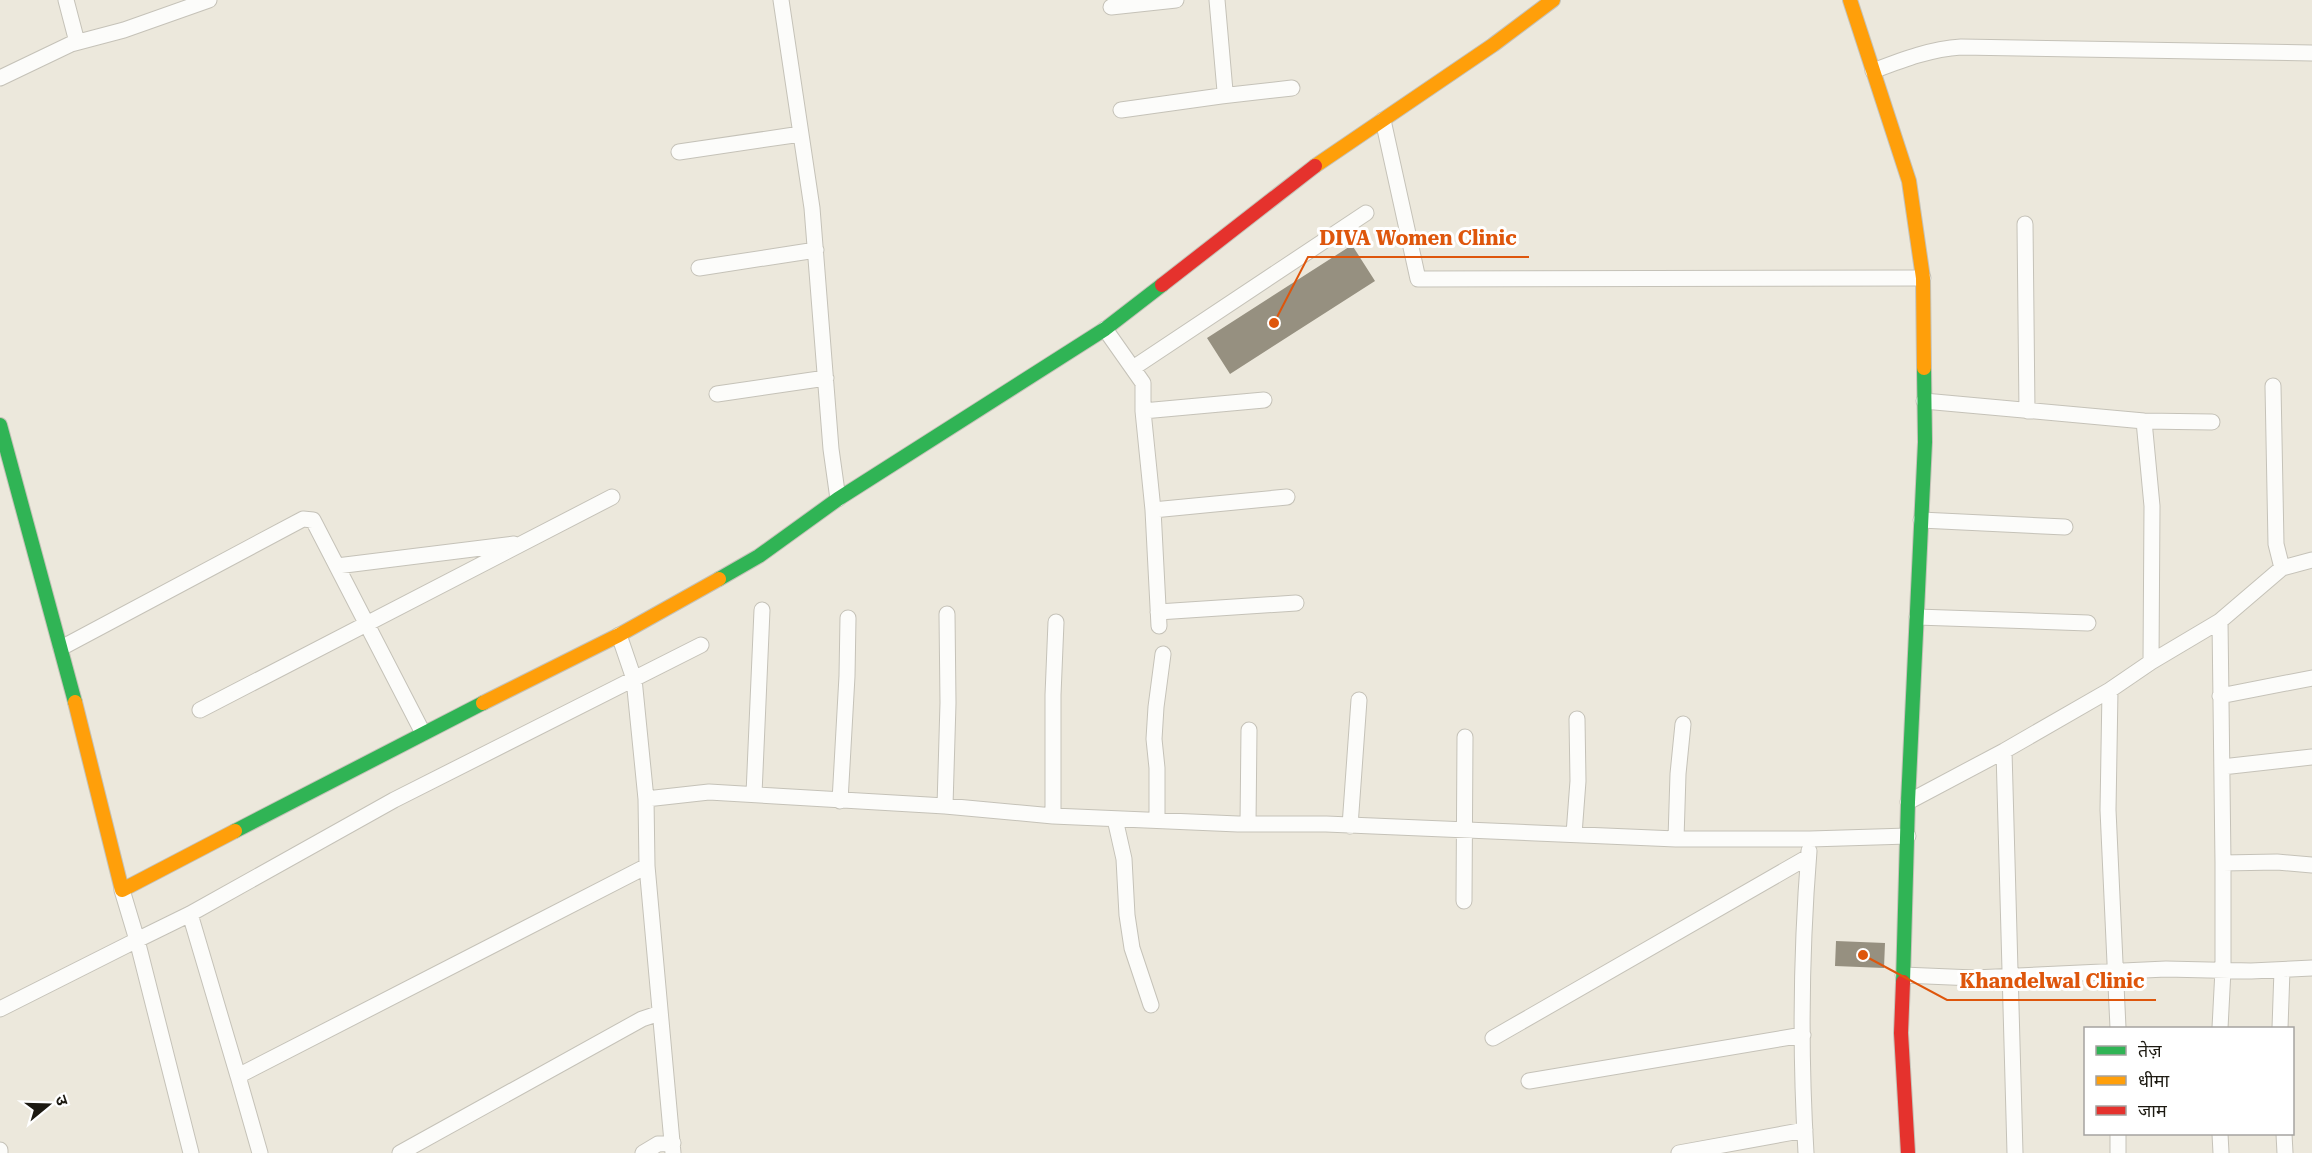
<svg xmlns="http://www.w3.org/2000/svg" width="2312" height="1153" viewBox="0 0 2312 1153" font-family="'Roboto Serif','Noto Sans Devanagari',serif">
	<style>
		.building { fill: #969080 }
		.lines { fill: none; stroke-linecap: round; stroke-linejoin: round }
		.street-casing { stroke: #c5c2b8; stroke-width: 17 }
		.fast-casing { stroke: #c5c2b8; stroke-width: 16 }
		.slow-casing { stroke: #c5c2b8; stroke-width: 16 }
		.jam-casing { stroke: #c5c2b8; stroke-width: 16 }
		.street { stroke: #fcfcfa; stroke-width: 15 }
		.fast { stroke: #30b455; stroke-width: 14 }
		.slow { stroke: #ff9f0a; stroke-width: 14 }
		.jam { stroke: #e5322d; stroke-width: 14 }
		.leader { fill: none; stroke: #de560c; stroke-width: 2 }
		.callout-dot { fill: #de560c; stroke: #fff; stroke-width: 2 }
		.callout-label { font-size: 20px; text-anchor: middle; font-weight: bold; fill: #de560c; stroke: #fff; stroke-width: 6; stroke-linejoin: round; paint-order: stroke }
	</style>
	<rect width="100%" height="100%" fill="#ece8dc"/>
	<path class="building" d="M1352,245L1375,281L1230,374L1207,338Z
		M1836,941L1885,943L1884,968L1835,966Z"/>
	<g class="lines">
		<defs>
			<path id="street" d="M66,0L77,42
				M781,0L812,208L831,449L838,499
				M1111,7L1176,0
				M1873,71C1902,60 1930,49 1961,47L2312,53
				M0,78L71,44L124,30L209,0
				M1221,96L1292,88
				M1121,110L1221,96L1225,91L1217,0
				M1383,120L1418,279L1923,278
				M679,152L801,134
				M2025,224L2027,411
				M699,268L816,250
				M1105,329L1143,383V411L1153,510L1159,626
				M1133,368L1366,213
				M2273,386L2276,544L2282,568
				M717,394L826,378
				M1924,401L2144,421L2212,422
				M1143,411L1264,400
				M1153,510L1287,497
				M1921,520L2065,527
				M337,566L514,544
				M1158,612L1296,603
				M1917,617L2088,623
				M2220,621L2223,863
				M619,635L634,679L646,799L647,866L673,1153
				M61,648L303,519L313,520L423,733
				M2151,662L2220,621L2282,568L2312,560
				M2220,696L2312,678
				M200,710L612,497
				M2004,751L2015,1153
				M2222,767L2312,757
				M754,794L762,610
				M646,799L709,792L945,806L1053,816L1238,824H1326L1676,839H1810L1908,836
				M840,801L847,676L848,618
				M1908,802L2004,751L2110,690
				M945,806L948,703L947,614
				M1053,816V695L1056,622
				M1115,819L1124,859L1127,915L1132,948L1151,1005
				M1157,819V768L1154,739L1156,707L1163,654
				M1248,824L1249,730
				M1350,826L1359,700
				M1574,834L1578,781L1577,719
				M1676,839L1678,774L1683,724
				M122,890L137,940L190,914L394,800L701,645
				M1464,901L1465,737
				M190,914L238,1076
				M1903,975L1974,978L2166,969L2251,971L2312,968
				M0,1009L137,940L191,1153
				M2118,1028L2108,810L2110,690L2151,662L2152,506L2144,421
				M2220,1028L2223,970V863L2277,862L2312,865
				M2280,1028L2282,970
				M1493,1038L1808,857
				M1529,1081L1803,1035
				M2220,1134L2221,1153
				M2284,1134L2285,1153
				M0,1150V1153
				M260,1153L238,1076L647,866
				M400,1153L642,1019L660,1013
				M643,1153L658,1144L673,1143
				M1679,1153L1805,1130
				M1806,1153C1800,1053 1801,951 1809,851
				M2118,1153V1134"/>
			<path id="fast" d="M0,425L75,702
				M719,579L759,556L838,499L1105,329L1162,285
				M235,831L483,703
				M1903,982L1908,802L1925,442L1924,368"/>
			<path id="slow" d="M1850,0L1909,181L1923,278L1924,368
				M1315,166L1493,45L1553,0
				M75,702L122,890L235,831
				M483,703L619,635L719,579"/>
			<path id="jam" d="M1162,285L1315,166
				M1903,982L1901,1033L1908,1153"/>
		</defs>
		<use href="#street" class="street-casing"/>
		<use href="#fast" class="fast-casing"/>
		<use href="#slow" class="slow-casing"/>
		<use href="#jam" class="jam-casing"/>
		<use href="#street" class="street"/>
		<use href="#fast" class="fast"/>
		<use href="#slow" class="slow"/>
		<use href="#jam" class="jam"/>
	</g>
	<path class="leader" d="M1274 323L1308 257H1529M1863 955L1947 1000H2156"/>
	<g class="callout-dot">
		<circle cx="1274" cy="323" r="6"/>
		<circle cx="1863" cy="955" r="6"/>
	</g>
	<g class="callout-label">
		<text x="1418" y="245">DIVA Women Clinic</text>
		<text x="2052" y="988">Khandelwal Clinic</text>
	</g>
	<rect x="2084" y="1027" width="210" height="108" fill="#ffffff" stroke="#a5a3a0" stroke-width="1.5"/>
	<rect x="2096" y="1046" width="30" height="9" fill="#30b455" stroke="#a5a3a0" stroke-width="1.5"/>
	<text x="2138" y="1057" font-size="18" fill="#1d1a12">तेज़</text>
	<rect x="2096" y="1076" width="30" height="9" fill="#ff9f0a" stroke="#a5a3a0" stroke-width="1.5"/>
	<text x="2138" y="1087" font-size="18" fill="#1d1a12">धीमा</text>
	<rect x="2096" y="1106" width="30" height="9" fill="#e5322d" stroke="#a5a3a0" stroke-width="1.5"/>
	<text x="2138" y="1117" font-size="18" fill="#1d1a12">जाम</text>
	<g transform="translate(48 1105) rotate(71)" stroke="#ffffff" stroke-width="4.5" paint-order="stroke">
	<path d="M0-4.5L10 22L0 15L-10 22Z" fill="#1d1a12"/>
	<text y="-9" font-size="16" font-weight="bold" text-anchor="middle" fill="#1d1a12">उ</text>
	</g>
</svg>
